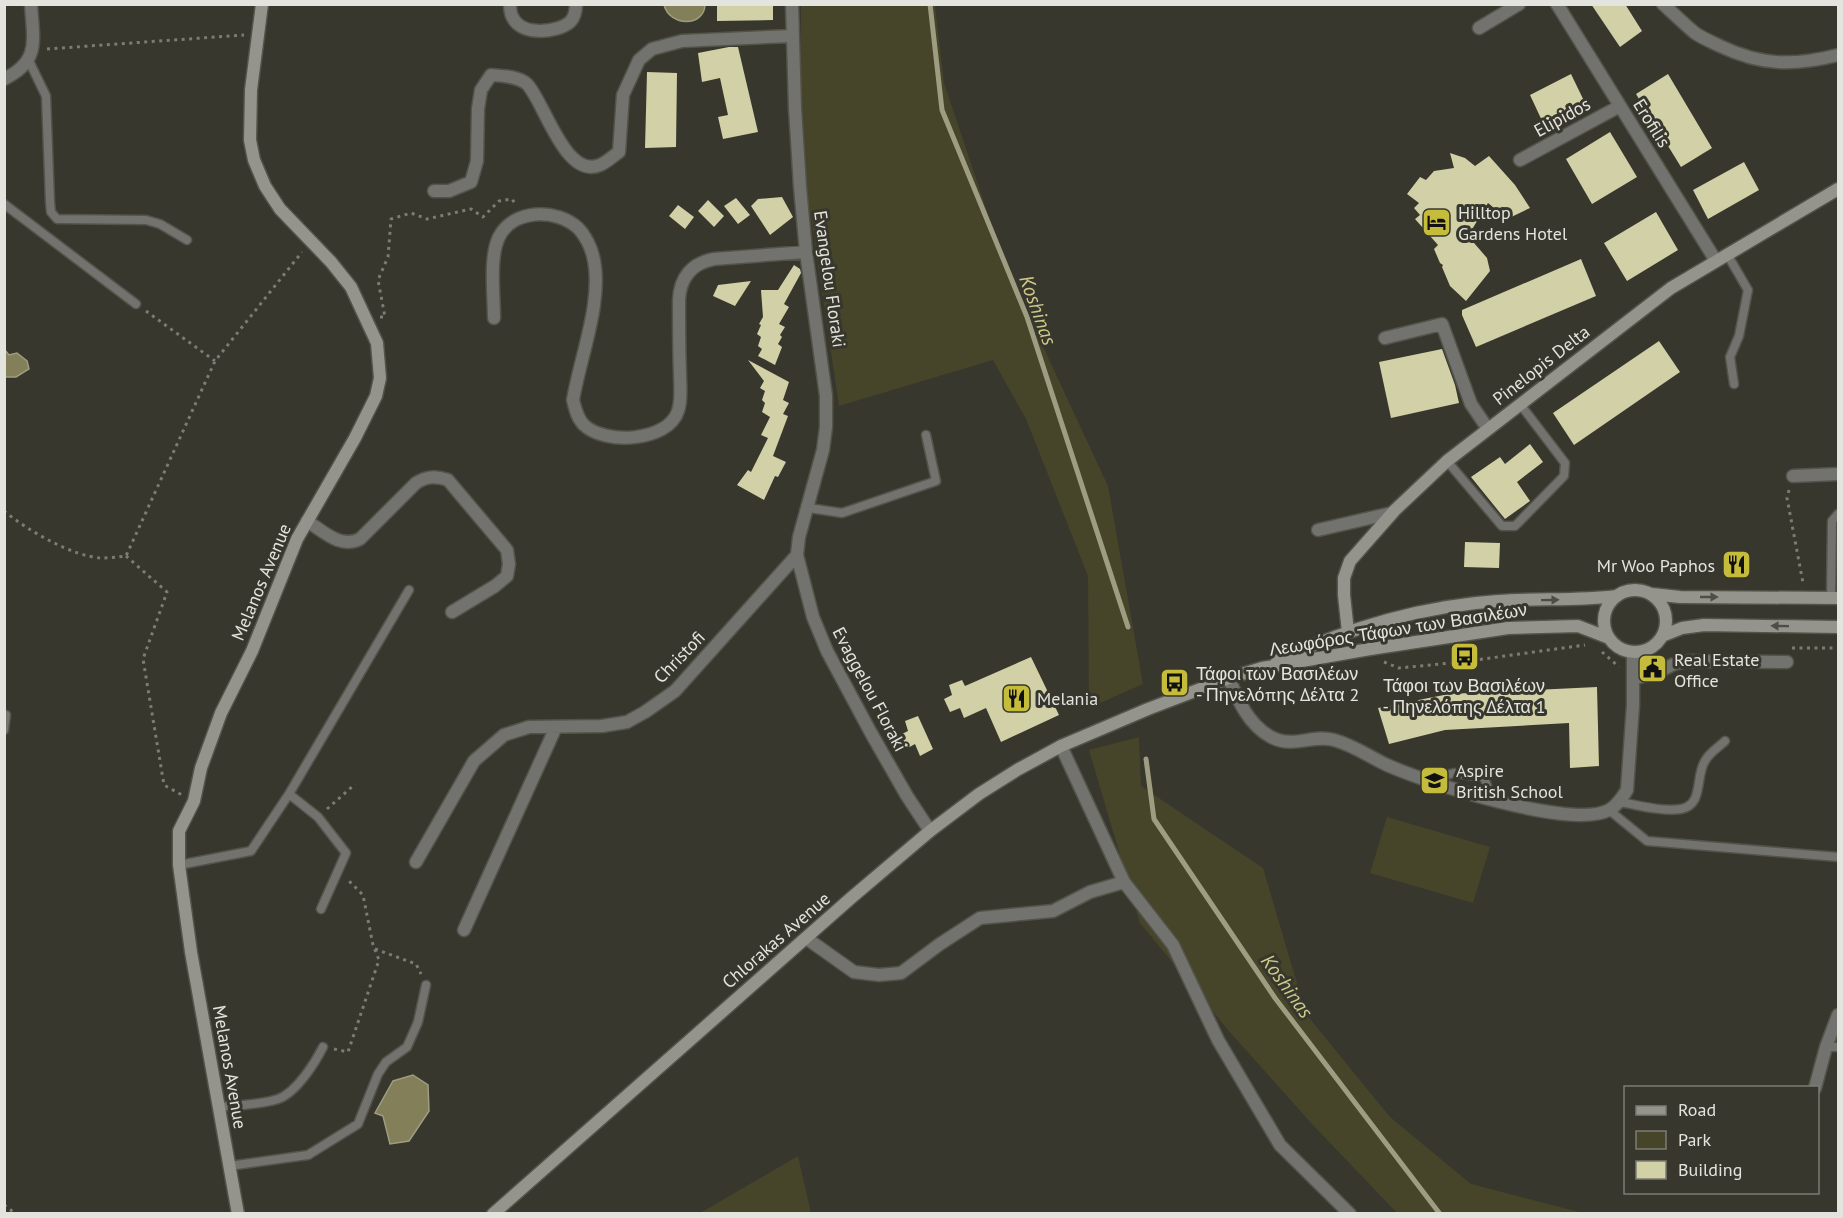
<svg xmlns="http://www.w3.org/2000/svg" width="1843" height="1218" viewBox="0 0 1843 1218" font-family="'PT Sans',sans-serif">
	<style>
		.green { fill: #464429 }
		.water { fill: #827f59; stroke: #9f9d81; stroke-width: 1.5 }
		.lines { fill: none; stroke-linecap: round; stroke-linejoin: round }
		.stream { stroke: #9f9d81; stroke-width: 5 }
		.building { fill: #d2d0a7 }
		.lane-casing { stroke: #53534a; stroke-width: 11 }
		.street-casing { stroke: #53534a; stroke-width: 15 }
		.secondary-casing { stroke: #53534a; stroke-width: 15 }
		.path { stroke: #7c7c74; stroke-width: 3; stroke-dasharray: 3 4.5; stroke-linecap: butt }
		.lane { stroke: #72726e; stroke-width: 8 }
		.street { stroke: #72726e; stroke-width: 12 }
		.secondary { stroke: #94948d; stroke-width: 12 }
		.oneway { fill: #4e4e46 }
		.labels { text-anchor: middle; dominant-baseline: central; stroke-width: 6; stroke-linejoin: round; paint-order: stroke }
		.street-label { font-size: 18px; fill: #e4e4de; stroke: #37372e }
		.poi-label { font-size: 18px; fill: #e4e4de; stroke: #37372e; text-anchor: start }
		.water-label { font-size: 20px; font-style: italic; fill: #ceca89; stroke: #37372e }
	</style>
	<rect width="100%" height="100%" fill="#37372e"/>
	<path class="green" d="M801,5H935L944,83L1005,265L1108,486L1143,684L1089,708L1088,576L1026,419L993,360L839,406L801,150Z
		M1139,737L1141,786L1263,868L1306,1014L1390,1117L1471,1184L1579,1212L1580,1213H1397L1311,1123L1228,1030L1140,923L1089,750Z
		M1387,817L1490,847L1473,903L1370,873Z
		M798,1156L811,1213H700Z"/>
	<path class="water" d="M664,5H705C704,27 670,27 664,5Z
		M5,350L9,355L17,353L27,361L29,369L16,377H5Z
		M413,1075L428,1085L429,1111L409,1141L390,1144L383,1116L375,1113L393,1081Z"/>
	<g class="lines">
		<path class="stream" d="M930,4L942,110L1027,317L1128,627
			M1146,759L1154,819L1275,998L1440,1214"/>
	</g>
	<path class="building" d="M717,4H773V20L717,21Z
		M1591,4H1625L1642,31L1620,47Z
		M729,47H738L758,132L723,139L718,117L728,115L720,78L702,82L698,53Z
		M647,72L677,73L676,147L645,148Z
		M1571,74L1586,105L1544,125L1530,95Z
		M1668,74L1712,148L1681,167L1636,94Z
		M1610,132L1637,177L1592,204L1566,159Z
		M1450,153L1465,158L1475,166L1489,156L1515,185L1530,208L1507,219L1488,203L1468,236L1487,258L1490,271L1466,301L1450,286L1442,267L1443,265L1440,263L1434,249L1438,245L1415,219L1420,215L1414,208L1419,203L1407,194L1420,177L1426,180L1434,171L1454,168Z
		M1744,162L1759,190L1708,219L1693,190Z
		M782,197L793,217L770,235L751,206L758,199Z
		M736,198L750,215L738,224L724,206Z
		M708,200L724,216L714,227L698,211Z
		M678,205L694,217L685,229L669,216Z
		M1656,212L1678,250L1627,281L1604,243Z
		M1581,259L1596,296L1476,347L1462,315V310Z
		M794,265L800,269L801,273L784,304L789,307L779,324L785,327L780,335L782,337L778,344L782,347L775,365L758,356L762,349L758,346L761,337L757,334L761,325L759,324L763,317L761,290H778Z
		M751,281L735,306L713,296L718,285Z
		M1659,341L1680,372L1574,445L1553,413Z
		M1442,349L1455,385L1459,403L1391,418L1379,362Z
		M748,360L789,382L783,400L789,403L783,414L788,416L773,456L786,462L778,477L775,476L764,500L737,485L748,470L751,472L768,438L761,435L770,417L762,412L765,403L762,400L765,391L760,388L764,381Z
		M1530,444L1543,462L1517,482L1530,501L1505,519L1471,477L1500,457L1505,464Z
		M1465,542L1500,543L1499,568L1464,567Z
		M1031,657L1059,715L1001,742L986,708L964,718L960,708L950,712L944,699L952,695L949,685L962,680L965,686Z
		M1597,687L1599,766L1570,768L1569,723L1445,730L1389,744L1378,708L1449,694Z
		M918,716L933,749L920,756L915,744L906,749L900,735L908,731L905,721Z"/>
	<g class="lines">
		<defs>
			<path id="lane" d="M29,61L46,96L50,202L51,212L57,219L146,220L160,224L187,240
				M4,204L136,304
				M1727,254L1748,290L1739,336L1730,357L1734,384
				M1447,461L1502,526H1515L1564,476L1565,463L1520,404
				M809,508L842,513L936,481L926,435
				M1831,598L1832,521L1838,514
				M4,730L6,715
				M1427,780L1454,773L1484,777L1492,800
				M289,794L409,590
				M1619,802C1638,805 1662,812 1681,809C1704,805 1695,776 1705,761C1709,753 1719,747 1725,741
				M1609,810L1647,841L1838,857
				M179,865L251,851L289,794L318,817L346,853L321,909
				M1826,1047H1838
				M218,1107C237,1105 260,1105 278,1099C296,1093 315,1063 323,1047
				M229,1166L308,1155L358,1124L378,1074L386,1062L407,1047L418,1022L426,985"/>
			<path id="street" d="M510,4C510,9 511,15 513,18C522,36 557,33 570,22C575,17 576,11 576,4
				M792,4L795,108L800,187L806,252L826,396V427L823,450L799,537L797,555L813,617L827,651L871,733L907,796L930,831
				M1557,4L1716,261
				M1663,4C1674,14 1684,24 1695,33C1702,38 1712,42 1720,46C1762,66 1794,66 1838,55
				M1479,28L1519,4
				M4,79C41,61 33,40 31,4
				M1520,160L1620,106
				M434,191H449L471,182L477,161L478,109L481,90L491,75C502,76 518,76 527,84C544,101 565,180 600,165C607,162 613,156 619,152L623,95L639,60L652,49L682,41L792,36
				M494,318C494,296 489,257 499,237C513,209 556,208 578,228C585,235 591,247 593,256C604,299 580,357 573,400C575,408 577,418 584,425C605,445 668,442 678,411C682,400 680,386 680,374C679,349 679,325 679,300C680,277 692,263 714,259L806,252
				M1385,338L1442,324L1471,404L1488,429
				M1793,476L1838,474
				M307,521C323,531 340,549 360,539L416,483C427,476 435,476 448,480L507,550L509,564L507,576L495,586L452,612
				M1318,530L1392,513
				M1229,678C1238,701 1249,725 1271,737C1294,749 1312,734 1334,740C1353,745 1370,757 1387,765C1427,783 1572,830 1609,810C1617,806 1622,798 1627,790L1633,705V652
				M1634,678L1654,674L1674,664L1688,661L1787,662
				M1061,746L1124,882L1173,945L1218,1040L1280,1145L1350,1214
				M416,862L474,761L504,735L529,727L602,726L627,722L645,712L675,691L797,555
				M464,930L556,727
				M806,938L854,972L879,975L901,973L940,944L980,918L1053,911L1090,892L1124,882
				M1815,1088L1826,1047L1838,1015"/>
			<path id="secondary" d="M1604 621a31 31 0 1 1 62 0a31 31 0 1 1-62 0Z
				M1652,594L1680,597L1838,598
				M1348,632L1344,595V578L1350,561L1395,510L1447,461L1671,288L1838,189
				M1662,636L1682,628L1704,625L1838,627
				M1277,661C1346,629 1421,606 1498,601C1537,598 1578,601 1617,596
				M238,1214L191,952L179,865V831L194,801L201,768L221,713L252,651L297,539L355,438L376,396L380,378L377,343L351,287L331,262L280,209L265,186L254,160L250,140L251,90L262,4
				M493,1214L851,898L930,831L979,794L1017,770L1061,746L1148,709L1229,678L1262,668L1370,649L1508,628L1578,626L1609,638"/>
		</defs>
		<use href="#lane" class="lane-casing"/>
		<use href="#street" class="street-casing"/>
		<use href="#secondary" class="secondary-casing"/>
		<path class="path" d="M47,49L244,35
			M146,311L215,361
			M380,317H385L378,280L388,257L391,219L411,213L427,219L471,209L483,217L499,201L512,199L516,205
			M1789,490L1787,498L1803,583
			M4,511C27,530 73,557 102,558C110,558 118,557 126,556L215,361L302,252
			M126,556L167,592L143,659L164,785L182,795
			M1792,648H1838
			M1602,652L1619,667
			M1384,662L1399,668L1461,662L1585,645
			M327,809L355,784
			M375,949L416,964L421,974
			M334,1049L348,1052L379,960L373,945L363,895L348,880
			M4,1205L16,1214"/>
		<use href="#lane" class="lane"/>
		<use href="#street" class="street"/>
		<use href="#secondary" class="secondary"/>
	</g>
	<defs><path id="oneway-solid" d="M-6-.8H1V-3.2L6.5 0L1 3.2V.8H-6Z" transform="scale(1.5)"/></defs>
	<g class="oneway">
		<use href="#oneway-solid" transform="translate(1709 597)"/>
		<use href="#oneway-solid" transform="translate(1550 600) rotate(-1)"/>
		<use href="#oneway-solid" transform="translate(1780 626) rotate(-179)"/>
	</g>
	<defs>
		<symbol id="hotel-square" viewBox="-11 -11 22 22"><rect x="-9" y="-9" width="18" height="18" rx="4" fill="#c6bc3c" stroke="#37372e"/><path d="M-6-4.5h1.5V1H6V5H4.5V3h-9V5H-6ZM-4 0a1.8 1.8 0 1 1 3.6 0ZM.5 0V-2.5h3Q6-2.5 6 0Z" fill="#111"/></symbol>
		<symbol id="restaurant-square" viewBox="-11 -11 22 22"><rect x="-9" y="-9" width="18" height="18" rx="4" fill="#c6bc3c" stroke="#37372e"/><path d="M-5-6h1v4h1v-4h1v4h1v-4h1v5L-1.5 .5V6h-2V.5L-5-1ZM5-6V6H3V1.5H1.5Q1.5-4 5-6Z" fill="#111"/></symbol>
		<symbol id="bus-square" viewBox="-11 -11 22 22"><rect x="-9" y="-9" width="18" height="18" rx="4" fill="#c6bc3c" stroke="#37372e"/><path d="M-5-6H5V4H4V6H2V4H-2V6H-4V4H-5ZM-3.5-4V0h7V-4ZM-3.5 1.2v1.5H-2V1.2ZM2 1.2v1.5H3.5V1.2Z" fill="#111"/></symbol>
		<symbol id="civic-square" viewBox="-11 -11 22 22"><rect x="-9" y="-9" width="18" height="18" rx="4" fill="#c6bc3c" stroke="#37372e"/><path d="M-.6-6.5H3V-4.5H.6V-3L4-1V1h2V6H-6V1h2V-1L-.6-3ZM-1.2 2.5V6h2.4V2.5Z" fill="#111"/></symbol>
		<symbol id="school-square" viewBox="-11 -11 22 22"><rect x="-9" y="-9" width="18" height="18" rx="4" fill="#c6bc3c" stroke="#37372e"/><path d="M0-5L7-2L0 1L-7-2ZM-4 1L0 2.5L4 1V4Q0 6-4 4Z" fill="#111"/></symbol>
	</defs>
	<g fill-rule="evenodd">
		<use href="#hotel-square" x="1420" y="206" width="33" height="33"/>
		<use href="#restaurant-square" x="1720" y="548" width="33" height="33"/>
		<use href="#bus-square" x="1448" y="640" width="33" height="33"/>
		<use href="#civic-square" x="1636" y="652" width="33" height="33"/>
		<use href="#bus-square" x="1158" y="666" width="33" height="33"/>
		<use href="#restaurant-square" x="1000" y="682" width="33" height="33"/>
		<use href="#school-square" x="1418" y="764" width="33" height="33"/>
	</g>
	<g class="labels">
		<g class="street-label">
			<text transform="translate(1562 117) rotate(-29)">Elipidos</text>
			<text transform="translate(1652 123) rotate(58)">Erofilis</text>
			<text transform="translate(830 279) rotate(82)">Evangelou Floraki</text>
			<text transform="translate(1541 365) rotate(-38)">Pinelopis Delta</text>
			<text transform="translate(261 582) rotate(-67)">Melanos Avenue</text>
			<text transform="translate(1398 629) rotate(-9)">Λεωφόρος Τάφων των Βασιλέων</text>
			<text transform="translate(679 657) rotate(-46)">Christofi</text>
			<text transform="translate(870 689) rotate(62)">Evaggelou Floraki</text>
			<text transform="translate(776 940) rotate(-41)">Chlorakas Avenue</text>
			<text transform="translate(230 1067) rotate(80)">Melanos Avenue</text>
		</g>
		<g class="poi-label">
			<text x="1458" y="212">Hilltop<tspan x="1458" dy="21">Gardens Hotel</tspan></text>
			<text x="1715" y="565" text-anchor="end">Mr Woo Paphos</text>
			<text x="1674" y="659">Real Estate<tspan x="1674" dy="21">Office</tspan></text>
			<text x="1196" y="673">Τάφοι των Βασιλέων<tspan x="1196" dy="21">- Πηνελόπης Δέλτα 2</tspan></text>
			<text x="1464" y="685" text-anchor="middle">Τάφοι των Βασιλέων<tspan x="1464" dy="21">- Πηνελόπης Δέλτα 1</tspan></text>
			<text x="1037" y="698">Melania</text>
			<text x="1456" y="770">Aspire<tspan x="1456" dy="21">British School</tspan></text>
		</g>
		<g class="water-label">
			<text transform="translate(1038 310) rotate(70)">Koshinas</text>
			<text transform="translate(1287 986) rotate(54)">Koshinas</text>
		</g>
	</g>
	<rect width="1843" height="1218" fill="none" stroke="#e4e4de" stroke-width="12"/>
	<rect x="1624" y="1086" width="195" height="108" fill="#37372e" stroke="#7c7c74" stroke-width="1.5"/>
	<rect x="1636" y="1106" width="30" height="9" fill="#94948d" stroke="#7c7c74" stroke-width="1.5"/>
	<text x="1678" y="1116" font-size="18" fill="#e4e4de">Road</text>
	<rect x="1636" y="1131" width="30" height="18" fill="#464429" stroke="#7c7c74" stroke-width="1.5"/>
	<text x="1678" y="1146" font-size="18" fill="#e4e4de">Park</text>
	<rect x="1636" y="1161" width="30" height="18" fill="#d2d0a7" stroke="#7c7c74" stroke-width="1.5"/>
	<text x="1678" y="1176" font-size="18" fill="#e4e4de">Building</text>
</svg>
